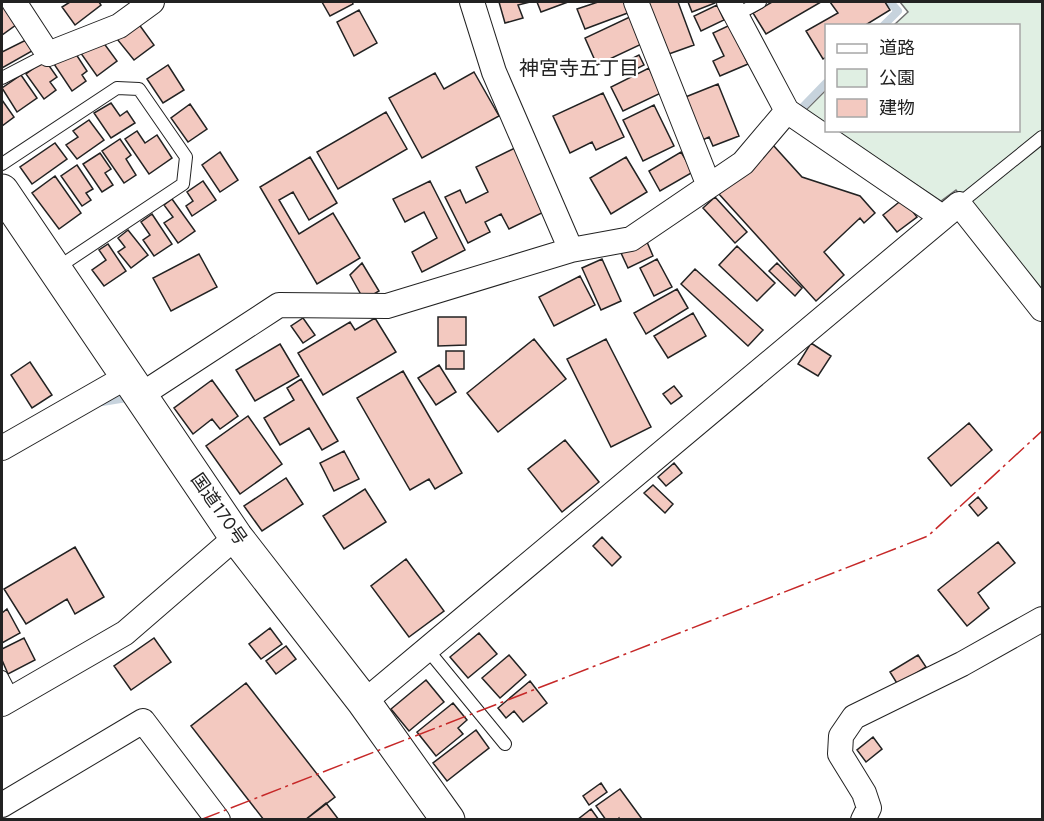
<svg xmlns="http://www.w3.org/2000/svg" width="1044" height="821" viewBox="0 0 1044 821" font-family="Jost,'Noto Sans JP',sans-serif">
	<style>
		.green { fill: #e0efe3; stroke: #6f6f6f; stroke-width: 1.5 }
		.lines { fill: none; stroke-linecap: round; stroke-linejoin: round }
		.stream { stroke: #c7d3dd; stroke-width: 8 }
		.building { fill: #f3c9c0; stroke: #222; stroke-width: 1.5 }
		.lane-casing { stroke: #222; stroke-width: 14 }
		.street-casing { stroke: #222; stroke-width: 26 }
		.highway-casing { stroke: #222; stroke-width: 35 }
		.lane { stroke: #fff; stroke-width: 12 }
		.street { stroke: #fff; stroke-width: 24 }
		.highway { stroke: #fff; stroke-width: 33 }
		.power { stroke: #c62828; stroke-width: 1.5; stroke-dasharray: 21 4.5 3 4.5; stroke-linecap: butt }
		.labels { text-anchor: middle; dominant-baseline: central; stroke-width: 4.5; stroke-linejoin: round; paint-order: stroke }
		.street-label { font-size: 18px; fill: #222; stroke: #fff }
		.neighbourhood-label { font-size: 20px; fill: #222; stroke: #fff }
	</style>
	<rect width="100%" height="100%" fill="#fff"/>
	<path class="green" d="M900,2H1042V299L956,190L941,201L836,131L1018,130V26L894,25L908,12Z
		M826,90V124L806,110Z"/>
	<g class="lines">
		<path class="stream" d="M883,26L898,11L890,2
			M795,115L826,83
			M102,402L133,397"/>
	</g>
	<path class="building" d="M2,2H5L20,22L2,35Z
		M70,2H99L101,5L75,25L62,7Z
		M322,2H352L353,4L330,16Z
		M499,2H530L518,5L523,18L505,23Z
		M537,2H568L541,12Z
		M598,2H629L633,11L585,29L577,9Z
		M647,2H678L694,45L666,55Z
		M688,2H715V3L692,12Z
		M772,2H821L766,34L753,13Z
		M830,2H885L890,10L864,26H826V57L823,59L806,31L838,13Z
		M717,5L724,20L701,31L694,16Z
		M359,10L377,43L354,56L337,22Z
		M634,15L646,42L597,65L585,38Z
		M138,23L154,45L134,60L117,39Z
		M730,25L748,64L720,76L713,61L724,56L713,33Z
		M100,38L117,61L97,76L80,52Z
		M26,40L32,51L2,68V52Z
		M72,48L87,71L82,75L86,81L72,91L52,61Z
		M639,55L644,65L626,74L621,64Z
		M45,60L57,77L50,82L56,90L44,99L26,74Z
		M168,65L184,90L163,103L147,79Z
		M649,68L661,93L623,111L611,87Z
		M474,72L499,116L422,158L389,98L435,73L444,89Z
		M21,75L37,98L17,112L2,88Z
		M718,84L739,136L713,146L709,137L696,143L678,100Z
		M603,93L624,137L596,150L592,142L570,153L553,116Z
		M2,100L14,117L2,126Z
		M111,103L120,116L127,111L135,123L111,138L94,113Z
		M190,104L207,129L188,142L171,118Z
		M654,105L674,146L643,161L623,120Z
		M386,112L407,149L338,189L317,152Z
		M89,120L104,140L77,159L66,145L78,137L73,131Z
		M137,131L145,143L157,135L172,158L149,174L125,139Z
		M120,139L131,155L126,159L136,175L124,183L102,151Z
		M55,143L67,159L32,184L20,167Z
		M773,145L802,177L860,196L875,213L864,223L860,218L824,252L844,275L816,301L719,194Z
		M517,147L548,210L509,229L501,214L485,222L490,232L468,243L445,197L460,190L466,203L488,192L476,167Z
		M220,152L238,180L220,192L202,165Z
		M681,152L693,172L660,191L649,171Z
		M100,153L111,169L105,173L113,185L102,192L83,164Z
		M310,157L337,203L309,220L293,192L279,200L299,234L333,213L360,258L317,284L260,187Z
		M626,157L647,192L611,214L590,178Z
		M77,165L93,189L86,193L91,200L82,206L61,176Z
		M55,176L81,213L59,229L32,193Z
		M203,181L216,200L192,216L186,206L193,201L187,192Z
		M430,181L465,250L422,272L412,252L437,238L424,212L405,222L393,199Z
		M715,197L747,232L735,243L703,208Z
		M172,199L195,231L178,243L164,223L173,217L164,205Z
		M903,199L917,217L897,232L883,215Z
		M152,214L172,244L154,256L143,240L150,235L141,222Z
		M128,230L148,255L131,268L118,252L125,247L118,238Z
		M647,242L653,256L628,268L621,253Z
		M108,244L126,271L104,286L92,270L106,260L99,250Z
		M737,246L775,283L757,301L719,265Z
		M199,254L217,287L171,311L153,278Z
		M602,259L621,301L601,310L582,268Z
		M657,259L672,287L654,296L640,268Z
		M362,263L379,291L364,300L350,275Z
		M777,263L802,288L795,296L769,271Z
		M695,269L763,330L748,346L681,284Z
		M580,276L595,305L554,326L539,297Z
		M677,289L688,308L646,334L634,313Z
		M693,313L706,336L668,358L654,336Z
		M438,317H466V345L438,346Z
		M303,318L315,335L303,343L291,326Z
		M375,318L396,352L323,395L298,353L350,322L355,330Z
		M534,339L566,379L498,432L467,393Z
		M606,339L651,427L611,447L567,359Z
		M811,343L831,356L818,376L798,364Z
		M280,344L299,376L255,401L236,370Z
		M446,351H464V369H446Z
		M30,362L52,395L32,408L11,375Z
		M439,365L456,392L436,405L418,378Z
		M403,371L462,473L435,489L429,479L410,490L357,398Z
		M301,379L338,441L322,450L309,428L280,445L264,418L294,400L287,388Z
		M212,380L238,416L220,429L212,419L193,434L174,408Z
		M674,386L682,396L671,404L663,394Z
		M248,416L282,464L240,494L206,446Z
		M969,423L992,450L951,486L928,458Z
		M565,440L599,482L562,512L528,469Z
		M344,451L359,479L334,491L320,463Z
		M674,463L682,473L666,486L658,477Z
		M286,478L303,504L262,531L244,506Z
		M653,485L673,504L665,513L644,493Z
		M365,489L386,522L344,549L323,516Z
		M978,497L987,508L978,516L969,505Z
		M602,537L621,557L612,566L593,546Z
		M998,542L1015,563L978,593L989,608L967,626L938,590Z
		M75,547L104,597L75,614L67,599L26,624L4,589Z
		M406,559L444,611L409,637L371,586Z
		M7,609L20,633L2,643V613Z
		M270,628L282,644L261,659L249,644Z
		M479,633L497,654L468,678L450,657Z
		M24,638L35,660L8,674L2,660V649Z
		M154,638L171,662L131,690L114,666Z
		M286,646L296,659L276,674L266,661Z
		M509,655L526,675L500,698L482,678Z
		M918,655L926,667L898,685L890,672Z
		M426,680L444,702L409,731L391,709Z
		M530,681L547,703L523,722L514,711L506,718L498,708Z
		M246,683L335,797L305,820H264L191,726Z
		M453,703L467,720L458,728L463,734L436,756L417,732Z
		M476,730L489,748L447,781L433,763Z
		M873,737L882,749L866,762L857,750Z
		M601,783L607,792L589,805L583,796Z
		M620,789L642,819L640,820H620L619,818L617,820H606L596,806Z
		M326,803L339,820H305Z
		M591,809L599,820H577Z"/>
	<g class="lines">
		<defs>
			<path id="lane" d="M736,15L760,2
				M2,78L48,54
				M2,164L117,88L139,89L186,157L183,184L57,268
				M959,204L1042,137
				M427,649L505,744
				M2,677L13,698"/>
			<path id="street" d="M14,2L48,54L119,26L152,2
				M472,2L494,72L571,250
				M636,2L709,186
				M729,2L787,111L942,217
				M141,395L279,305L387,306L571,250L631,239L743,163L787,111
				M2,448L128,376
				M364,702L959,204L1042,309
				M2,704L125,633L236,537
				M2,805L143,721L218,820
				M863,820L869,808L864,793L840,754L841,736L854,717L962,664L1042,619"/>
			<path id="highway" d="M2,191L236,537L364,702L448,820"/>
		</defs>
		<use href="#lane" class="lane-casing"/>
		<use href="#street" class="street-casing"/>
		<use href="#highway" class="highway-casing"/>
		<use href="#lane" class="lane"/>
		<use href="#street" class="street"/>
		<use href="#highway" class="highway"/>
		<path class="power" d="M200,820L928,536L1042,431"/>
	</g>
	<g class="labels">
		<g class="street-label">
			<text transform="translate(219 509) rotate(55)">国道170号</text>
		</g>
		<g class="neighbourhood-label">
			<text x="579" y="68">神宮寺五丁目</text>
		</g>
	</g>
	<rect width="1044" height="821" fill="none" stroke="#222222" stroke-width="6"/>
	<rect x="825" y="24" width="195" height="108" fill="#ffffff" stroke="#a7a7a7" stroke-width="1.5"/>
	<rect x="837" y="44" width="30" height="9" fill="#ffffff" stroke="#a7a7a7" stroke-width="1.5"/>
	<text x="879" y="54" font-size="18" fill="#222222">道路</text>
	<rect x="837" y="69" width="30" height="18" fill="#e0efe3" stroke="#a7a7a7" stroke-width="1.5"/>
	<text x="879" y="84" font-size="18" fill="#222222">公園</text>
	<rect x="837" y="99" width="30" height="18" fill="#f3c9c0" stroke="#a7a7a7" stroke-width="1.5"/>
	<text x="879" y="114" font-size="18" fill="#222222">建物</text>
</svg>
